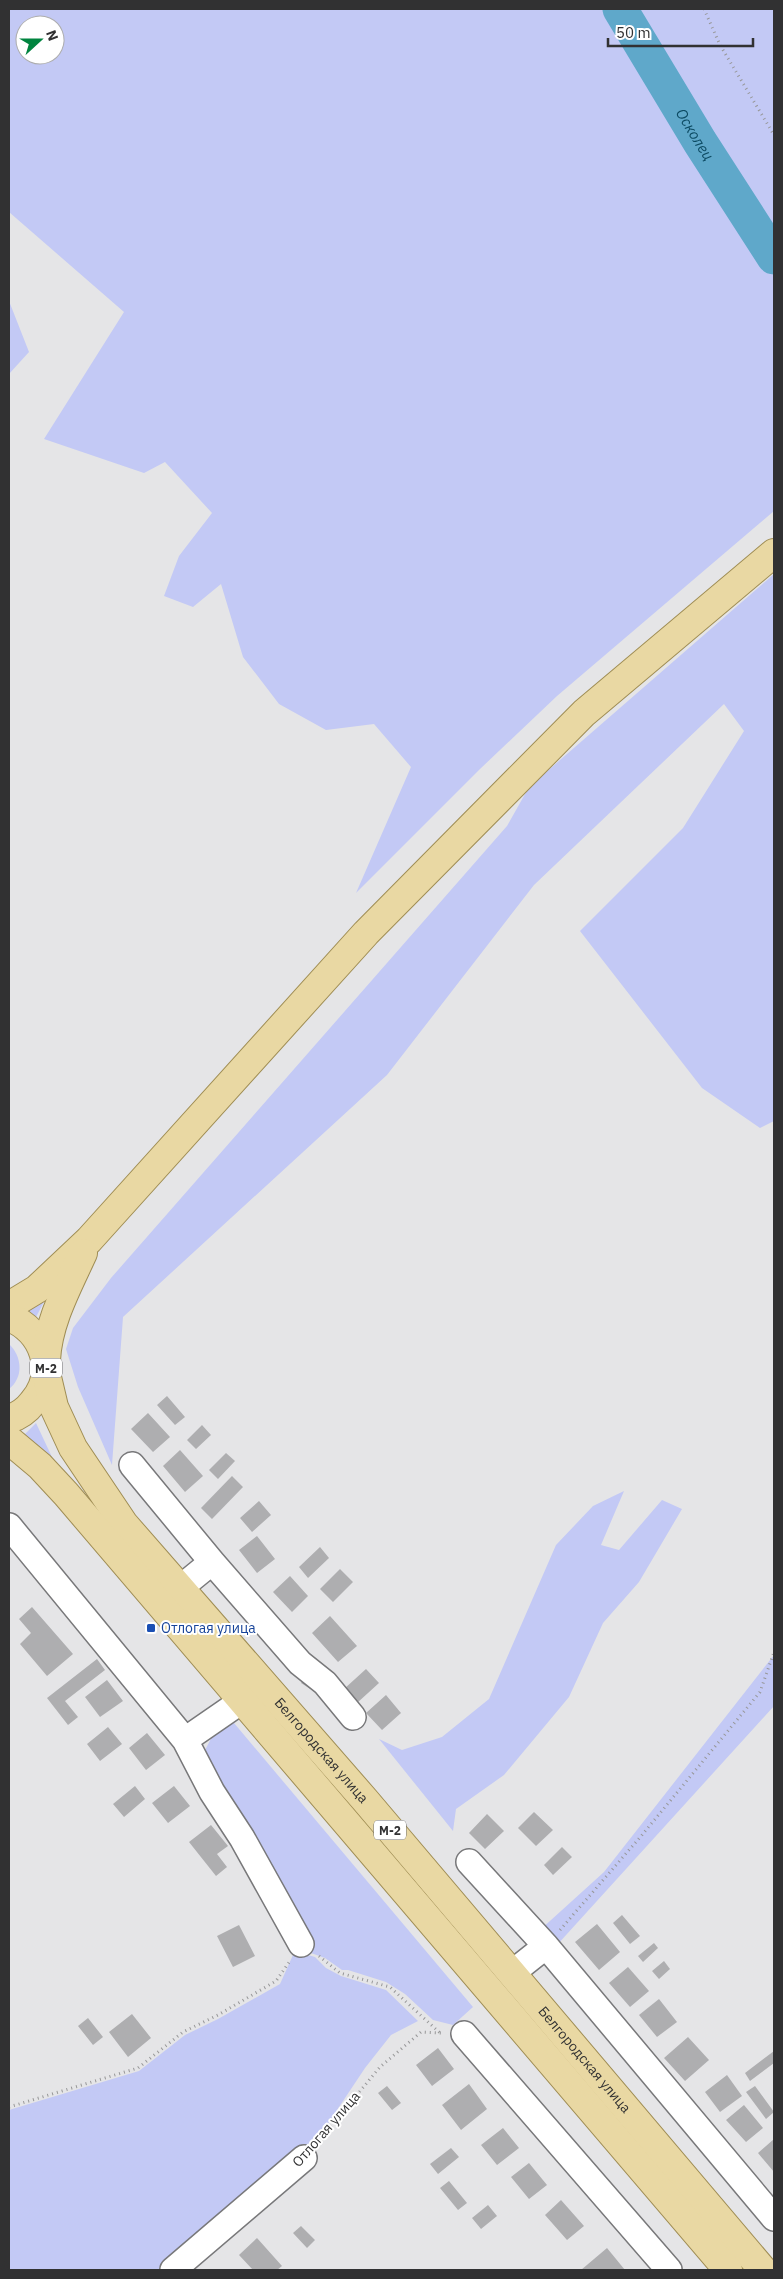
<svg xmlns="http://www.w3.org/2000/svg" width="783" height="2279" viewBox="0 0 783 2279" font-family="'IBM Plex Sans',sans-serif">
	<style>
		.green { fill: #c3c9f5; fill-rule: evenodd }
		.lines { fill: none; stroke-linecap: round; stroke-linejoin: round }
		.river { stroke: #5fa8ca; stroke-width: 35 }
		.building { fill: #aeaeb0 }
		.minor-casing { stroke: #78787a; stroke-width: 28 }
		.major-casing { stroke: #9f8d54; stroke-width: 30 }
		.path { stroke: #979798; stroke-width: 3; stroke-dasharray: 1 4; stroke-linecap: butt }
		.minor { stroke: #fff; stroke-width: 25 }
		.major { stroke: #e9d8a3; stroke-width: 28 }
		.transit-dot { fill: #1a4fb4; stroke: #fff; stroke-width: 2 }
		.labels { text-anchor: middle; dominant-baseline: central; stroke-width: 4; stroke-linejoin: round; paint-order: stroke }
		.shield { fill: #fff; stroke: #6f6f70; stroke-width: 1 }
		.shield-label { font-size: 12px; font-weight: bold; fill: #313132 }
		.transit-label { font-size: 14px; fill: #164399; stroke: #fff; text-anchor: start }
		.street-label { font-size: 14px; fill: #313132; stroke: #fff }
		.water-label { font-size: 15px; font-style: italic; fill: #0d4b63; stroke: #fff }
	</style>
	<rect width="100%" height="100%" fill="#e5e5e7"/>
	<path class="green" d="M9,9H609L774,273V511L557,696L480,769L356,893L411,767L374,724L326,730L279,704L243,657L221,584L193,607L164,596L179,556L212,513L165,462L144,473L44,439L124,312L9,212ZM25,25H55V55H25Z
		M635,9H774V230Z
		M9,301L29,352L9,374Z
		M774,574V1121L760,1128L702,1088L580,931L683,828L744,731L724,704L534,885L387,1075L123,1317L112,1465L78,1387L66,1349L73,1328L111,1278L507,826L529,787Z
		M54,1283L36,1317L25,1310Z
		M9,1344C22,1356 24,1377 9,1389Z
		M36,1423L59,1472L22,1437Z
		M624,1491L601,1545L619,1550L662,1500L682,1509L639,1582L603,1623L569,1697L504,1775L456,1809L453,1831L379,1739L402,1750L442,1737L489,1699L556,1545L593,1506Z
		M774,1655V1706L557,1945L540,1930L604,1872Z
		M234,1723L473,2007L453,2025L433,2020L405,1994L386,1982L348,1970H342L325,1958L297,1948L202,1756L217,1727Z
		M297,1952L315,1957L326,1968L341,1976L386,1990L418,2021L391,2035L365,2068L321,2134L254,2194L158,2270H9V2110L139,2071L185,2035L218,2019L280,1984L293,1955Z"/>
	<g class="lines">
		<path class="river" id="s1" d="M620,9L700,142L774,257"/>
	</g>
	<path class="building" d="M167,1396L185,1417L175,1425L157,1405Z
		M148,1413L170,1437L153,1452L131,1429Z
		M202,1425L211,1435L196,1449L187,1440Z
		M180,1450L203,1476L185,1492L163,1466Z
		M226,1453L235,1461L218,1479L209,1470Z
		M232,1476L243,1487L212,1519L201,1508Z
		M259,1501L271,1515L252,1532L240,1518Z
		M257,1536L275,1559L257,1573L239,1550Z
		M320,1547L329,1558L308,1578L299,1567Z
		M340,1569L353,1582L333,1602L320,1589Z
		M290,1576L308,1596L292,1612L273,1592Z
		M32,1607L73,1654L47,1676L20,1644L31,1633L19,1619Z
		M330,1616L357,1646L338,1662L312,1633Z
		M97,1659L105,1670L65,1701L78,1717L68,1725L47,1698Z
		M366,1669L379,1683L357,1703L344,1689Z
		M305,1677L316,1684L312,1690L301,1683Z
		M107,1680L123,1701L100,1717L85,1697Z
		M386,1695L401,1713L382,1730L366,1713Z
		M108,1727L122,1744L100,1761L87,1744Z
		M147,1733L165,1755L146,1770L129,1748Z
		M135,1786L145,1799L124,1817L113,1804Z
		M174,1786L190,1806L168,1823L152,1803Z
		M534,1812L553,1830L536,1846L518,1828Z
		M487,1814L504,1831L485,1849L469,1833Z
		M211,1825L228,1846L217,1854L227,1867L216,1876L189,1842Z
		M562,1847L572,1857L553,1875L544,1865Z
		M622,1915L640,1936L630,1944L613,1923Z
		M597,1924L620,1952L599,1970L575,1942Z
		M239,1925L255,1956L233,1967L217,1936Z
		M654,1943L658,1948L643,1962L638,1956Z
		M664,1961L670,1969L659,1979L652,1971Z
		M628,1967L649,1991L630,2007L609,1983Z
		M659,1999L677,2022L657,2037L639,2015Z
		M132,2014L151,2038L128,2057L109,2032Z
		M88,2018L103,2037L93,2045L78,2026Z
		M688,2037L709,2060L685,2081L664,2058Z
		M438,2048L454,2069L432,2086L416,2065Z
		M774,2051V2063L750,2081L745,2073Z
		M727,2075L742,2096L720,2112L705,2092Z
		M469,2084L487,2109L461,2130L442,2105Z
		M387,2086L401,2103L392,2110L378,2093Z
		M755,2086L774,2112L766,2119L746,2092Z
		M744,2105L763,2128L746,2142L726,2120Z
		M503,2128L519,2148L497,2165L481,2145Z
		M774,2139V2172L758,2153Z
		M451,2148L459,2157L438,2174L430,2164Z
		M529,2163L547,2185L529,2199L511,2177Z
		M449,2181L467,2203L458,2210L440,2188Z
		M561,2200L584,2226L567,2240L545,2215Z
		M488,2205L497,2216L481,2229L472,2218Z
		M301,2226L315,2240L307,2248L293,2233Z
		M257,2238L282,2266L277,2270H253L239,2255Z
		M607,2248L625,2270H581Z"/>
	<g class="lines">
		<defs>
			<path id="minor" d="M132,1465L212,1562L179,1589
				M9,1526L185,1740
				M212,1562L300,1663L325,1683L353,1717
				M243,1700L185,1740L212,1792L242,1838L301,1944
				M469,1862L546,1946
				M512,1973L546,1946L774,2218
				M464,2034L669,2270
				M173,2270L304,2158"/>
			<g id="major">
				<path d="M9,1306L37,1289L89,1240L366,933L584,713L774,553"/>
				<path d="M9,1317C43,1331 59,1371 33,1402C27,1410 19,1416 9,1419"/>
				<path d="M46,1360C48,1322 67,1288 83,1253"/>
				<path id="s2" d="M46,1373L54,1407L73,1448L124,1524L365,1800L763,2270"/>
				<path d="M9,1440L40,1466L66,1494L728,2270"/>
			</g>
		</defs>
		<use href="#minor" class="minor-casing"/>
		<use href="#major" class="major-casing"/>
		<path class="path" d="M704,9L720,45L774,135
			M560,1930L642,1835L760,1692L774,1652
			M319,1956L340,1973L390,1987L440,2033
			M9,2107L138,2068L183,2032L218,2015L276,1981L290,1961
			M318,2142L380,2067L421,2032L441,2033"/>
		<use href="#minor" class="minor"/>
		<use href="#major" class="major"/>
	</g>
	<rect class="transit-dot" x="146" y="1623" width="10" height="10" rx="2.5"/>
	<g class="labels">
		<g class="shield">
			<rect x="30" y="1358.5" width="32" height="19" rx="4"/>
			<rect x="374" y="1820.5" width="32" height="19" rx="4"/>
		</g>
		<g class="shield-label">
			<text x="46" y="1368">М-2</text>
			<text x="390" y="1830">М-2</text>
		</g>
		<g class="transit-label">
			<text x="161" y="1628">Отлогая улица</text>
		</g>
		<g class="street-label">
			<text stroke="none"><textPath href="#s2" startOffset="472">Белгородская улица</textPath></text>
			<text stroke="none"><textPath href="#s2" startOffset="878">Белгородская улица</textPath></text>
			<text transform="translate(326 2129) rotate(-49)">Отлогая улица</text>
		</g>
		<g class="water-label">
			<text stroke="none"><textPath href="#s1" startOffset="146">Осколец</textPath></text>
		</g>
	</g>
	<rect width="783" height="2279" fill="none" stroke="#313132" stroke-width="20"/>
	<g transform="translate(40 40) rotate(69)"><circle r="24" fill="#ffffff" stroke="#adadad"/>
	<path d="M0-4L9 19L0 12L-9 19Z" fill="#00843f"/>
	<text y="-8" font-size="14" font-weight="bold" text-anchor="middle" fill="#313132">N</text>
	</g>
	<path d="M608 38v8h145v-8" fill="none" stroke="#313132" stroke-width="2.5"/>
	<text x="616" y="38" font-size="15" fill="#313132" stroke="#ffffff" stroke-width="4" paint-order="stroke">50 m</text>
</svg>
